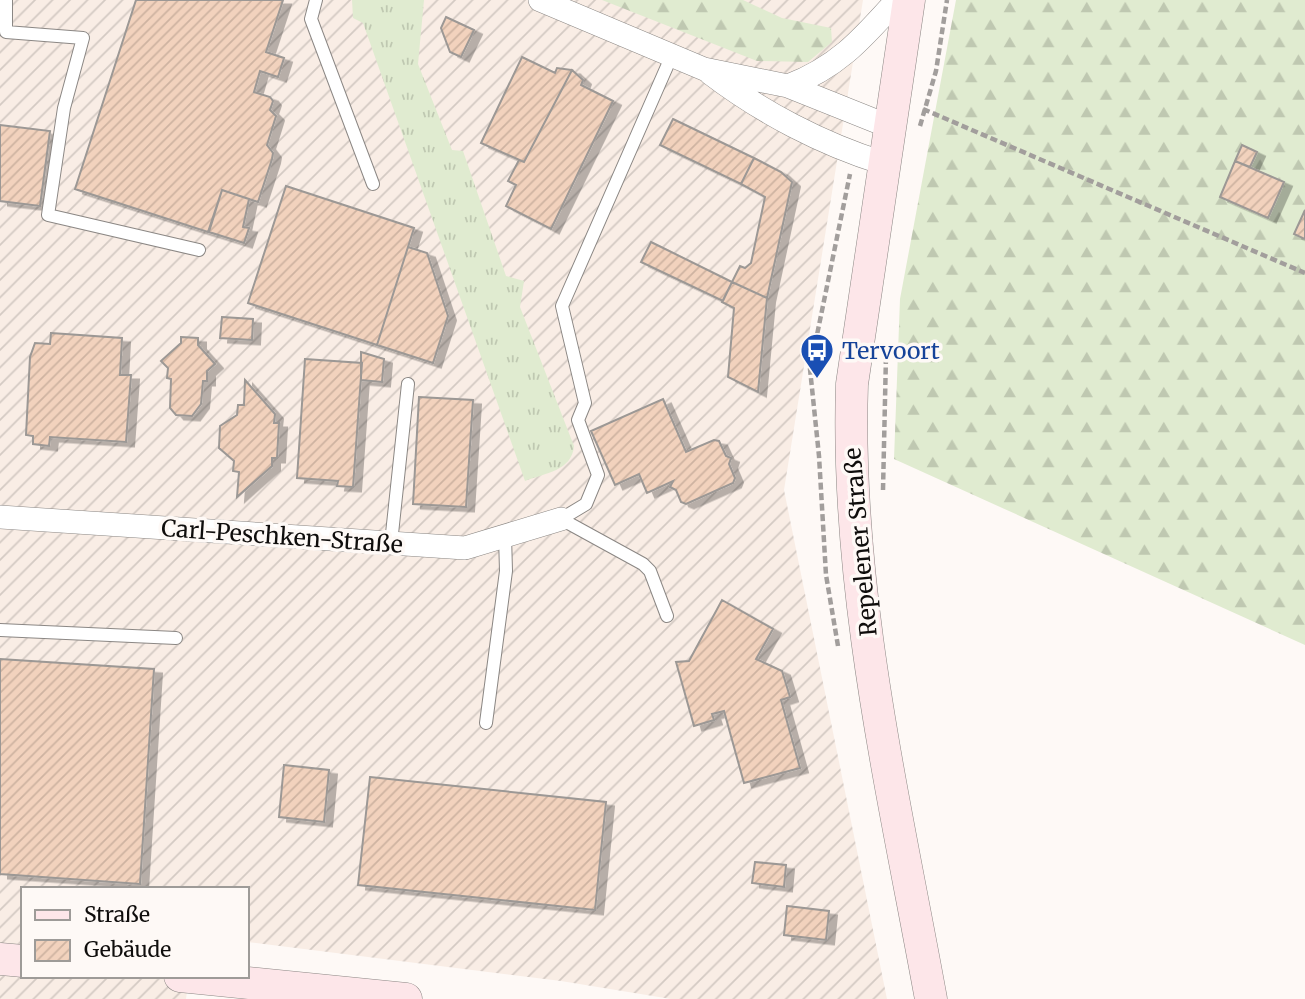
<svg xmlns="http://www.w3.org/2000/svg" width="1305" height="999" viewBox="0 0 1305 999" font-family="Merriweather,serif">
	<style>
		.industrial { fill: url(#industrial-furrows) }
		.grass { fill: url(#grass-tufts) }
		.forest { fill: url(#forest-firs) }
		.building { fill: url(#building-hatch); stroke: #9c9895; stroke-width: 2; filter: url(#shadow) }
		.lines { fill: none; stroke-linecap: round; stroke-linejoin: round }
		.lane-casing { stroke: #8b8784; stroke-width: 14 }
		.street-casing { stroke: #8b8784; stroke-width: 24 }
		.secondary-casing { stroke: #8b8784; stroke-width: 33 }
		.path { stroke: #a29e9c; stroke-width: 4.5; stroke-dasharray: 7 3.5; stroke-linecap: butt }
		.lane { stroke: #fff; stroke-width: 12 }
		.street { stroke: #fff; stroke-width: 23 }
		.secondary { stroke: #fde6e9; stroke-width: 32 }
		.labels { text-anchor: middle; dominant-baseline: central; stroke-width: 7; stroke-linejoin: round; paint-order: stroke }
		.transit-label { font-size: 23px; fill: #164399; stroke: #fef9f6; text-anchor: start }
		.street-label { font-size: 23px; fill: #0f0d0c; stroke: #fef9f6 }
	</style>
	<defs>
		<pattern id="industrial-furrows" width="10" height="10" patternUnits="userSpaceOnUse" patternTransform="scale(1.75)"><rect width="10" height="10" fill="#f9ede5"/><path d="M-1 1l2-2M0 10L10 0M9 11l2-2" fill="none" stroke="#d4cac3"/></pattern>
		<pattern id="grass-tufts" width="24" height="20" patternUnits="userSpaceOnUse" patternTransform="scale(1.75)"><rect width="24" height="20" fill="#e0ebd0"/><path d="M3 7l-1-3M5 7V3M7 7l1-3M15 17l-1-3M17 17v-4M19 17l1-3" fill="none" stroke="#bfc8b1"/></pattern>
		<pattern id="forest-firs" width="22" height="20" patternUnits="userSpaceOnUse" patternTransform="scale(1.75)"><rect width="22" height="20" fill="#e0ebd0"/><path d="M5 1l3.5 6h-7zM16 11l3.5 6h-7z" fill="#bfc8b1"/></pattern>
		<pattern id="building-hatch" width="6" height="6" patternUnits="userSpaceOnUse" patternTransform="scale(1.75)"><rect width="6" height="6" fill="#f2d2bd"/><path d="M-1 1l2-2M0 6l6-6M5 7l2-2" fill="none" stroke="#ceb3a1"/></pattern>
		<filter id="shadow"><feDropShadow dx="8" dy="4.5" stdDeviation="0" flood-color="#0004"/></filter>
	</defs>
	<rect width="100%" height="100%" fill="#fef9f6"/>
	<path class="industrial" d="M0,0H863L784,490L887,999H671L561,981L247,942V889H23V976H189L186,999H0Z"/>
	<path class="grass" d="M352,0H424L418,64L452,150L463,151L506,276L524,281L520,307L574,446C572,471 545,473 525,481L363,23L353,18Z"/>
	<path class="forest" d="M602,0H743L782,18L831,28L832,42L808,62L757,61Z
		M956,0H1305V645L894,459L900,299Z"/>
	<path class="building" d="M136,0H283L266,52L284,58L278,77L260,71L254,92L270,97L273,101L270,110L276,116L267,145L273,153L272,159L258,202L222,190L208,232L75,189Z
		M446,17L474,30L461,57L450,52L441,28Z
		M522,57L555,73L557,68L572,70L524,162L481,143Z
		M572,70L583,80L581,85L613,101L551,229L506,206L516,185L508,181L519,160L524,162Z
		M673,119L754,158L741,184L660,145Z
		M0,125L50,131L40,206L0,201Z
		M1242,145L1257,152L1250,167L1235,161Z
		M754,158L781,172L792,182L767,298L732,282L740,266L745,268L751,263L765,197L741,184Z
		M1235,161L1284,182L1268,218L1220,197Z
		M286,186L414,228L377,345L248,303Z
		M222,190L249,199L243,227L249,228L244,243L209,232Z
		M1305,210V239L1294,234Z
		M651,242L732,282L723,301L641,262Z
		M408,247L427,253L448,316L433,363L377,345Z
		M732,282L767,298L758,392L728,377L734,308L722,302Z
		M222,317L253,319L252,340L220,338Z
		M51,333L122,338L120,375H131L126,442L50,437L49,446L33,444V436L26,435L30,357L35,343L50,344Z
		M181,337L198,338V345L215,364L207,371V381H203L201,404L192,416L176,415L170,408L171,379L167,378L168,368L161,361L181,343Z
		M361,352L384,359L382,382L361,380Z
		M305,359L362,363L353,487L337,486L338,481L297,478Z
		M245,380L275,414L274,423H279L277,458H272V466L237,497L239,472L233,471L234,461L219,448L220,426L237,415L238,405H244Z
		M419,397L473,400L466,507L413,504Z
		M663,399L686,452L714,440L719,441L726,456L731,458L729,464L735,478L733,483L686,504L681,502L676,490L670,487L673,481L647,493L639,474L615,485L591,431Z
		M722,600L773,629L756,659L782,671L790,697L781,700L800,768L744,783L724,711L712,714L714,720L694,726L676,662L689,661Z
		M0,659L154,669L140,884L0,874Z
		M284,765L329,770L324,822L279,817Z
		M370,777L606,802L595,910L358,885Z
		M755,862L786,865L784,887L752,883Z
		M787,906L829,911L826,940L784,935Z"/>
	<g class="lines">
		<defs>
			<path id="lane" d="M6,0V32L83,38L64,108L48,215L199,250
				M316,0L311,19L373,184
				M391,543L408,384
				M667,616L650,571L643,564L561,519L586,504L598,475L578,420L585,403L562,306L672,55
				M0,630L176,638
				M486,723L506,571L505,536"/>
			<path id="street" d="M540,0L704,69L788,86L888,126
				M710,73C761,112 822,144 883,163
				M788,86C838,67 862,39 897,0
				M0,517L465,548L561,519"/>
			<path id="secondary" d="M909,0L852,384C845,591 894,796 931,999
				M0,959L23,961
				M180,976L406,999"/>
		</defs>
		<use href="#lane" class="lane-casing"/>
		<use href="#street" class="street-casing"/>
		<use href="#secondary" class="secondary-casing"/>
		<path class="path" d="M923,109L1305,273
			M920,126L936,71L947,0
			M883,490L886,355
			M838,646L826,575L819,456L810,369L850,174"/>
		<use href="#lane" class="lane"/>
		<use href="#street" class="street"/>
		<use href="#secondary" class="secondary"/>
	</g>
	<defs>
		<symbol id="bus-pin" viewBox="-11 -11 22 30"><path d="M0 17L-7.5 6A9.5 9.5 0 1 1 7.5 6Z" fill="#1a4fb4" stroke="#fef9f6"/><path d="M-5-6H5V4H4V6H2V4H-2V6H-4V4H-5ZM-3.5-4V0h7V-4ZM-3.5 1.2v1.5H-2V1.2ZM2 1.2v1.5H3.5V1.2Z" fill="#fff"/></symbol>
	</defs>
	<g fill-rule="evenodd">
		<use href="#bus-pin" x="798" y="331" width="38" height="52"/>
	</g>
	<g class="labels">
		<g class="transit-label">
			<text x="842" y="350">Tervoort</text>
		</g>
		<g class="street-label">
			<text transform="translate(282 536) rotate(4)">Carl-Peschken-Straße</text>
			<text transform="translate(860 542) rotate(-95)">Repelener Straße</text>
		</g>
	</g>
	<rect x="21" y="887" width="228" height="91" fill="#fef9f6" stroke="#9e9b98" stroke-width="2"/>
	<rect x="35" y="910" width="35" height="10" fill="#fde6e9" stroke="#9e9b98" stroke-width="2"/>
	<text x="84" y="922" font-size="21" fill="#0f0d0c">Straße</text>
	<rect x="35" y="940" width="35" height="21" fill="url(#building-hatch)" stroke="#9e9b98" stroke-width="2"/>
	<text x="84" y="957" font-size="21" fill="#0f0d0c">Gebäude</text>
</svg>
